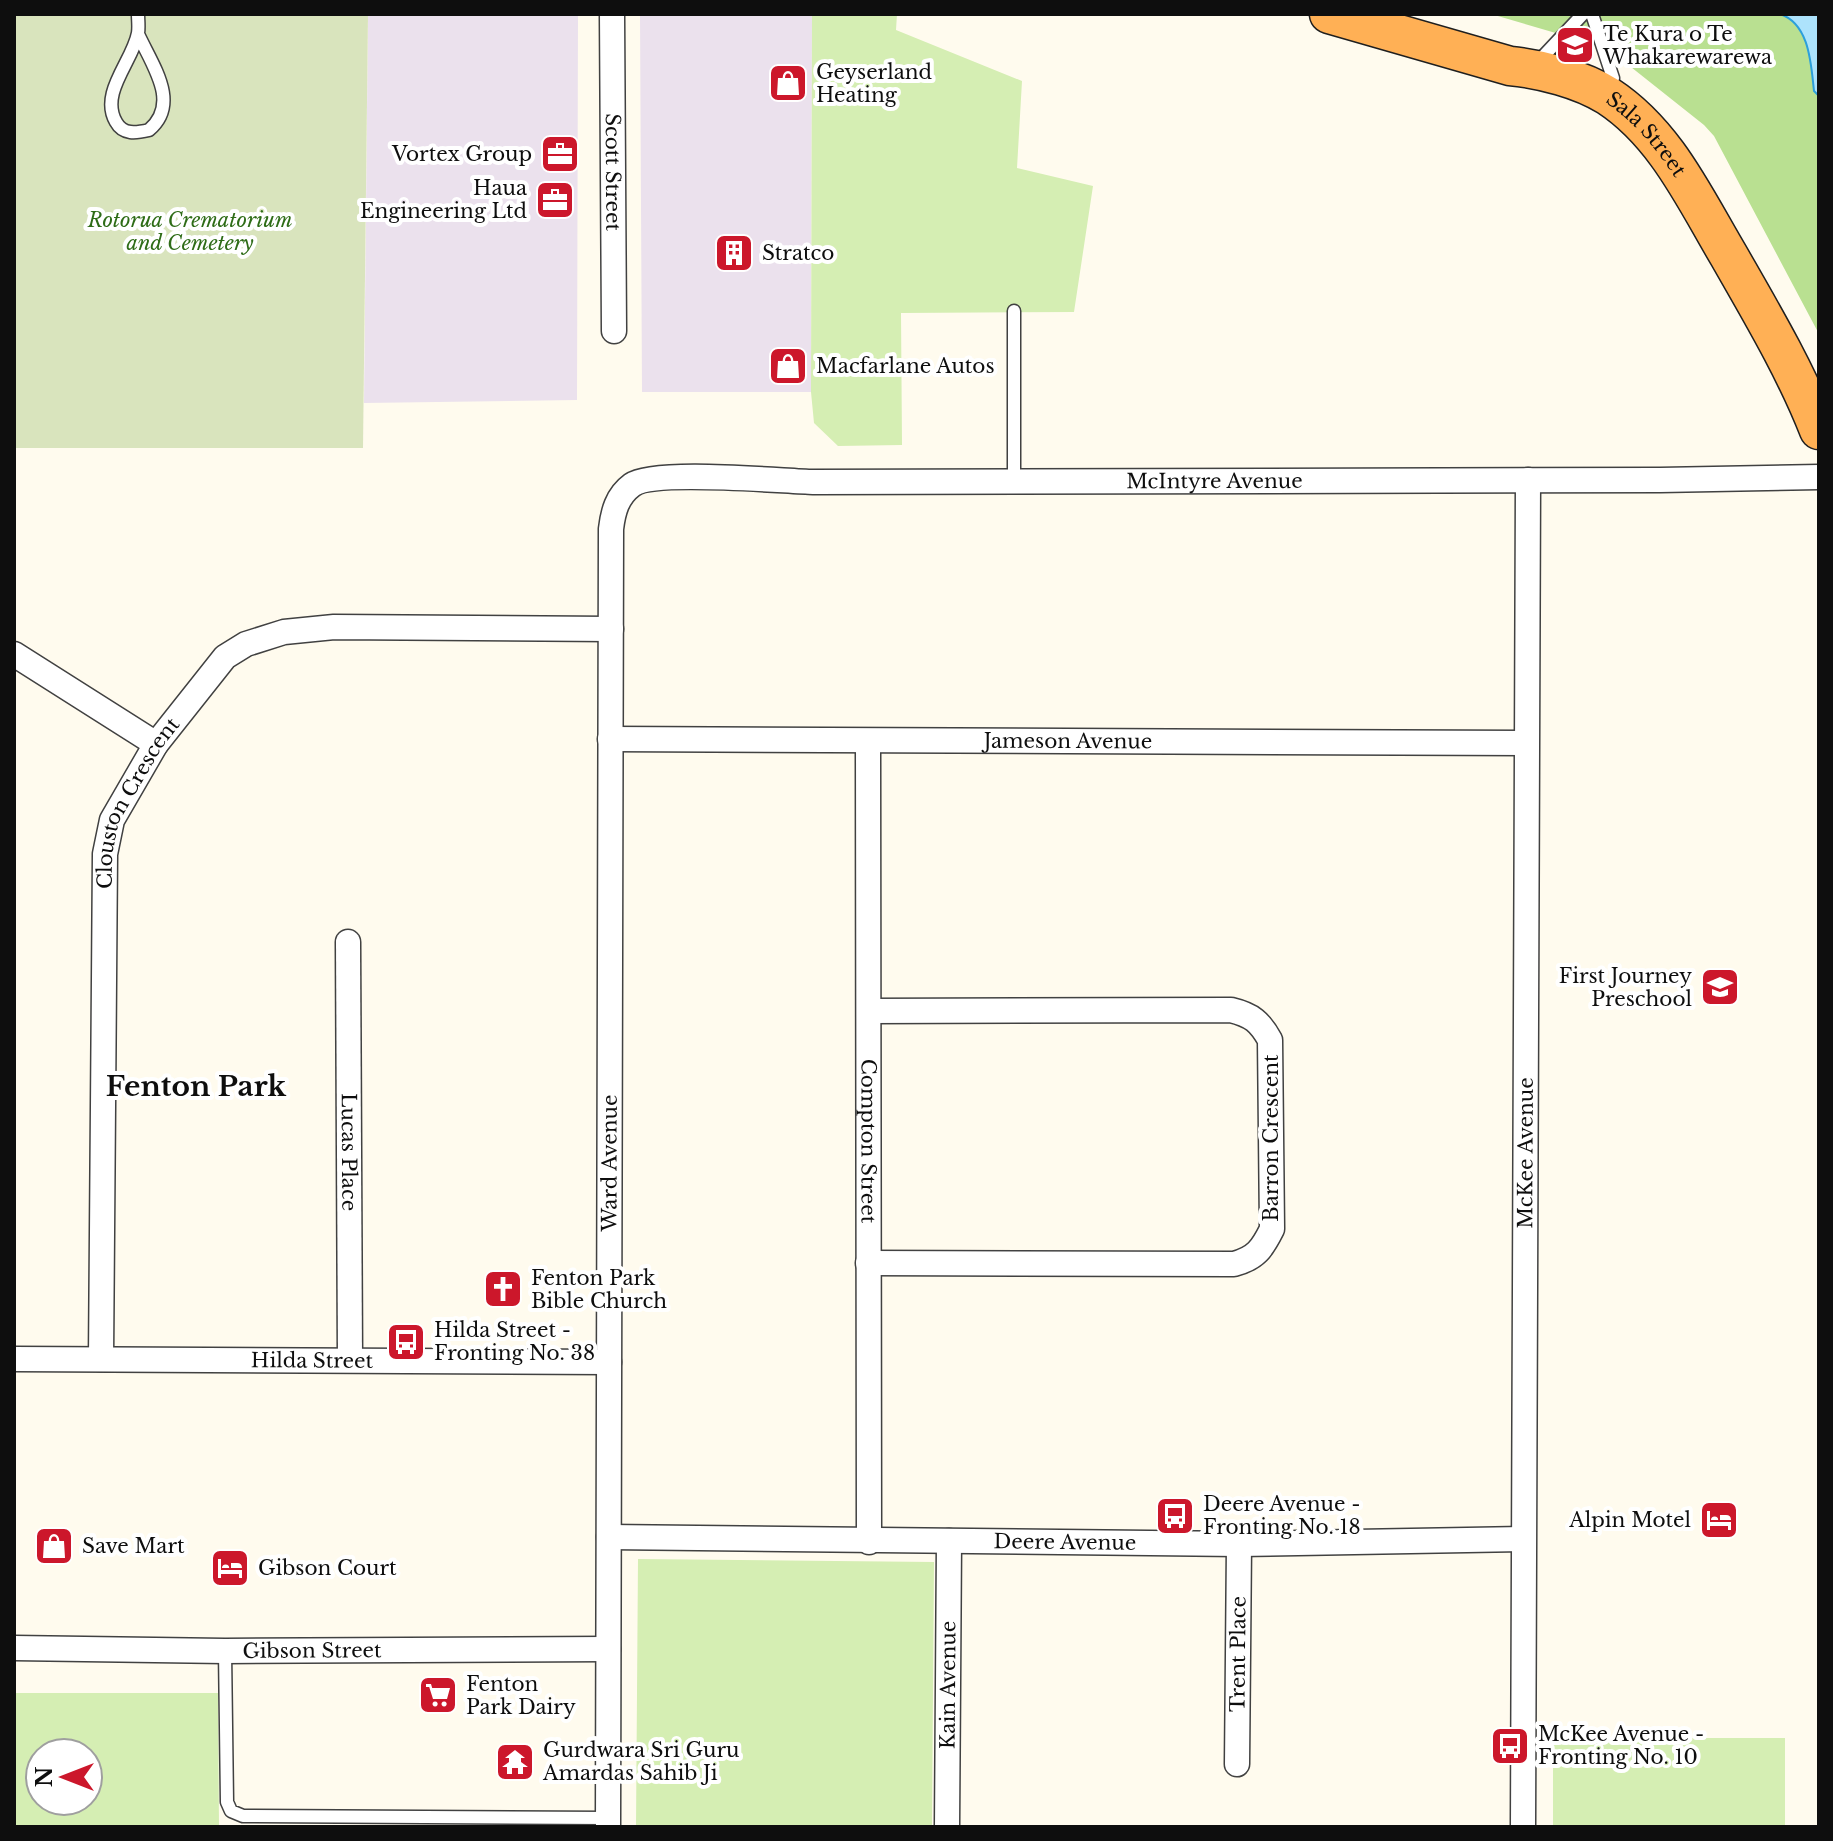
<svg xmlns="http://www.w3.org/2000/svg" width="1833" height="1841" viewBox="0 0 1833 1841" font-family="'Libre Baskerville',serif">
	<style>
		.industrial { fill: #ebe1ed }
		.green { fill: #d5eeb3; fill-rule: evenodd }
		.forest { fill: #b9e091 }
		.cemetery { fill: #d9e4bd }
		.water { fill: #ade3fc; stroke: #2da0db; stroke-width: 2 }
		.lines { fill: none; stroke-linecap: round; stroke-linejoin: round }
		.service-casing { stroke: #414141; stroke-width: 15 }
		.minor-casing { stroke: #414141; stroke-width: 27 }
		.trunk-casing { stroke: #1f1f1f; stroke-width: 41 }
		.service { stroke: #fff; stroke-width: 12 }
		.minor { stroke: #fff; stroke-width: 24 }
		.trunk { stroke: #ffb055; stroke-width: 38 }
		.labels { text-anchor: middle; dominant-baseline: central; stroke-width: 8; stroke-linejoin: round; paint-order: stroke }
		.poi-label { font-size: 20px; fill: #0e0e0e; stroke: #fff; text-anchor: start }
		.street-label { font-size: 20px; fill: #0e0e0e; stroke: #fff }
		.park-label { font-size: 20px; font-style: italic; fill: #2e6c17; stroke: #fff }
		.district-label { font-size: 28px; font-weight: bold; fill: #0e0e0e; stroke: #fff }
	</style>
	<rect width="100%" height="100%" fill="#fffbee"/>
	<path class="industrial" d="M368,14H578L577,400L364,403Z
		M640,14H812L811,392H642Z"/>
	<path class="green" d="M812,14H897L896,30L1022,81L1017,168L1093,186L1074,312L901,313L902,445L838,446L814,423L811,392Z
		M638,1559L934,1562L932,1827H636Z
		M14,1693H218L219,1827H14ZM40,1753H88V1801H40Z
		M1553,1738H1785V1827H1553Z"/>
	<path class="forest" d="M1491,14H1819V334L1714,136L1704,125L1607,48Z"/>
	<path class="cemetery" d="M14,14H368L363,448H14Z"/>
	<path class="water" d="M1780,14H1819V96L1814,91C1811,65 1810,24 1780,14Z"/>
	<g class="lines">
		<defs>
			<path id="service" d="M138,14C138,20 139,27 138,33C133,61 99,93 116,122C123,135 136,133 149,130C181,103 152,65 138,34
				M1592,14L1613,78L1609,91
				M1537,63L1583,14
				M1014,481V311
				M225,1651L227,1802L231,1811L243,1816L608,1818"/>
			<g id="minor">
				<path id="s1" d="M612,14L614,331"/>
				<path d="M14,654L156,744"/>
				<path id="s2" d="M610,739L1526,743"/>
				<path id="s3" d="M868,741L869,1542"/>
				<path id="s4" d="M348,942L350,1360"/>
				<path d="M868,1263L1234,1264C1256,1258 1262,1249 1272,1229L1270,1040C1260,1022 1252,1015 1231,1010L870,1011"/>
				<path id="s5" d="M14,1359L609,1362"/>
				<path id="s6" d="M101,1359L105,854L112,820L156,744L225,657L246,644L284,632L334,627L611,629"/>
				<path id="s7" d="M609,1537L1239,1544L1523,1539"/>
				<path id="s8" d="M14,1648L225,1651L608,1649"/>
				<path id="s9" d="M1237,1764L1239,1544"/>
				<path id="s10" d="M608,1827L611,529C613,512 617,496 632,485C654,469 779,481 813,482L1660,480L1819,477"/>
				<path id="s11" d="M947,1827L949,1541"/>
				<path id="s12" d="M1523,1827L1528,480"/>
			</g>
			<g id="trunk">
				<path id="s13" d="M1329,14L1510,66C1541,69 1581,79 1608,96C1666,134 1695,199 1729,256C1761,312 1795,369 1819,430"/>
			</g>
		</defs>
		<use href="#service" class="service-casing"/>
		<use href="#minor" class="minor-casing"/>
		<use href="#trunk" class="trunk-casing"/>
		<use href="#service" class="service"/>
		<use href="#minor" class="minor"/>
		<use href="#trunk" class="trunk"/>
	</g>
	<defs>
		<symbol id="school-square" viewBox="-11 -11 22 22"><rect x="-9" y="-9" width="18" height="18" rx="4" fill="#cc172b" stroke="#fff"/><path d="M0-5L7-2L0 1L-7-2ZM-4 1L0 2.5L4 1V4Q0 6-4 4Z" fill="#fff"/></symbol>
		<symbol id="shop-square" viewBox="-11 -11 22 22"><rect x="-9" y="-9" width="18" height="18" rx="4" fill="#cc172b" stroke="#fff"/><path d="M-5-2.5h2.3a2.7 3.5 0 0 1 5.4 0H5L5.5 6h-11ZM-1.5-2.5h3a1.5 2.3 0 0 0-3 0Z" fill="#fff"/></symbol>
		<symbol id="office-square" viewBox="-11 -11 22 22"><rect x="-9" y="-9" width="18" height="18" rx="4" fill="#cc172b" stroke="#fff"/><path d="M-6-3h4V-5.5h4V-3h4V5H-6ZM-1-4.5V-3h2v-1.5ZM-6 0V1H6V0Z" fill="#fff"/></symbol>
		<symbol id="building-square" viewBox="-11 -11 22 22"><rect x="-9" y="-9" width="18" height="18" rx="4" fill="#cc172b" stroke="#fff"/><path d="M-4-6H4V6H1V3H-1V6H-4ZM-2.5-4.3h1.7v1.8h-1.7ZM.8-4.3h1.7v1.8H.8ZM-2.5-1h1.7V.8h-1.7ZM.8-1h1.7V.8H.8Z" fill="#fff"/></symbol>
		<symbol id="church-square" viewBox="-11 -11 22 22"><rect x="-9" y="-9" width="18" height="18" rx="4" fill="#cc172b" stroke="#fff"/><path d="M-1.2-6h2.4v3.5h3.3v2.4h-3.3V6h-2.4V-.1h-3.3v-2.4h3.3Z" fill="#fff"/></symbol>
		<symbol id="bus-square" viewBox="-11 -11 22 22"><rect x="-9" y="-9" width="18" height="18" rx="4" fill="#cc172b" stroke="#fff"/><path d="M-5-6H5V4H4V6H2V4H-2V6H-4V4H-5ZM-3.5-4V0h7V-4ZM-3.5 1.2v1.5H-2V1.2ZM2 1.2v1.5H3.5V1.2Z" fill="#fff"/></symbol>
		<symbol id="hotel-square" viewBox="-11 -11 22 22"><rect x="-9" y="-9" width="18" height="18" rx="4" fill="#cc172b" stroke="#fff"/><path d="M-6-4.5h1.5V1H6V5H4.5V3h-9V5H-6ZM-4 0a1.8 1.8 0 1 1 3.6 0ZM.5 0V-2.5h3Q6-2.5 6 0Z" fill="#fff"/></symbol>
		<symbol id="supermarket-square" viewBox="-11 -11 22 22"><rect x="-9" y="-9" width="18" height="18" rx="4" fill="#cc172b" stroke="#fff"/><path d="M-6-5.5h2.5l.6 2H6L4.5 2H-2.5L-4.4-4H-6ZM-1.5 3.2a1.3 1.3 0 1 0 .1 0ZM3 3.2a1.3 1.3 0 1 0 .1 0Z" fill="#fff"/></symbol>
		<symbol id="temple-square" viewBox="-11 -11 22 22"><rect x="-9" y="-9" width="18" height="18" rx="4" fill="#cc172b" stroke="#fff"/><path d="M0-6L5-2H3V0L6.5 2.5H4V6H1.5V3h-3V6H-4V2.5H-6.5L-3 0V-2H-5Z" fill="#fff"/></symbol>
	</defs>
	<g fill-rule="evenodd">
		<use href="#school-square" x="1553" y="23" width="44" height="44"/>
		<use href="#shop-square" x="766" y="61" width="44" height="44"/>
		<use href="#office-square" x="538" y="132" width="44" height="44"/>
		<use href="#office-square" x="533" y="178" width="44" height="44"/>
		<use href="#building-square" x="712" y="231" width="44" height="44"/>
		<use href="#shop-square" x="766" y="344" width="44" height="44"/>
		<use href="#school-square" x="1698" y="965" width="44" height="44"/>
		<use href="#church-square" x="481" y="1267" width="44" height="44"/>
		<use href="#bus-square" x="384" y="1320" width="44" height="44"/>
		<use href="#bus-square" x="1153" y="1494" width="44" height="44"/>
		<use href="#hotel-square" x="1697" y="1498" width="44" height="44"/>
		<use href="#shop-square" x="32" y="1524" width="44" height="44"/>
		<use href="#hotel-square" x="208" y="1546" width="44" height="44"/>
		<use href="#supermarket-square" x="416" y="1673" width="44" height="44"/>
		<use href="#bus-square" x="1488" y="1724" width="44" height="44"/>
		<use href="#temple-square" x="493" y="1740" width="44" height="44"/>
	</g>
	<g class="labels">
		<g class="poi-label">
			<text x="1603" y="34">Te Kura o Te<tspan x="1603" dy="23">Whakarewarewa</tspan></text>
			<text x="816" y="72">Geyserland<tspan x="816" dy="23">Heating</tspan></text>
			<text x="532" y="154" text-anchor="end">Vortex Group</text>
			<text x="527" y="188" text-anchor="end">Haua<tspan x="527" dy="23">Engineering Ltd</tspan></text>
			<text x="762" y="253">Stratco</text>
			<text x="816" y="366">Macfarlane Autos</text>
			<text x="1692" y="976" text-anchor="end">First Journey<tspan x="1692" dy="23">Preschool</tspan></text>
			<text x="531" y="1278">Fenton Park<tspan x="531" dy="23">Bible Church</tspan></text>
			<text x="434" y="1330">Hilda Street -<tspan x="434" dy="23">Fronting No. 38</tspan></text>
			<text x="1203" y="1504">Deere Avenue -<tspan x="1203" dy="23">Fronting No. 18</tspan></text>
			<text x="1691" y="1520" text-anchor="end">Alpin Motel</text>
			<text x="82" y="1546">Save Mart</text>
			<text x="258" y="1568">Gibson Court</text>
			<text x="466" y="1684">Fenton<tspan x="466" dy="23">Park Dairy</tspan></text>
			<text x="1538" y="1734">McKee Avenue -<tspan x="1538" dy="23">Fronting No. 10</tspan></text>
			<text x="543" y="1750">Gurdwara Sri Guru<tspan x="543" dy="23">Amardas Sahib Ji</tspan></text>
		</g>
		<g class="street-label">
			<text stroke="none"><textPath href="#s13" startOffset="346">Sala Street</textPath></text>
			<text stroke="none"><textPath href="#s1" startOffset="158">Scott Street</textPath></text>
			<text stroke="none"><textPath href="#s10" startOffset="1932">McIntyre Avenue</textPath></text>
			<text stroke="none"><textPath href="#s2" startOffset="458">Jameson Avenue</textPath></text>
			<text stroke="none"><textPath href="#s6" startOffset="564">Clouston Crescent</textPath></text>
			<text transform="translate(1271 1138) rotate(-90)">Barron Crescent</text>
			<text stroke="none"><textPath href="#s3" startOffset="400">Compton Street</textPath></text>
			<text stroke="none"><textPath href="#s4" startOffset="210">Lucas Place</textPath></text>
			<text stroke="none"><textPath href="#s12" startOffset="674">McKee Avenue</textPath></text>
			<text stroke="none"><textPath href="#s10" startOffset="664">Ward Avenue</textPath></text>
			<text stroke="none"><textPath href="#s5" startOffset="298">Hilda Street</textPath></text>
			<text stroke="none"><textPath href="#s7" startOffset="456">Deere Avenue</textPath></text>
			<text stroke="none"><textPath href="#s8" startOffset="298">Gibson Street</textPath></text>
			<text stroke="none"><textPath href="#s9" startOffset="110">Trent Place</textPath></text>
			<text stroke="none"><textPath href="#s11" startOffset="142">Kain Avenue</textPath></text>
		</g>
		<g class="park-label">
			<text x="190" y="220">Rotorua Crematorium<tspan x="190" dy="23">and Cemetery</tspan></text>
		</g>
		<g class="district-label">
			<text x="196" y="1086">Fenton Park</text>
		</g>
	</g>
	<rect width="1833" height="1841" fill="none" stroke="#0e0e0e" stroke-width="32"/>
	<g transform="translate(64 1777) rotate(270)"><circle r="38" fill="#ffffff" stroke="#9f9f9f" stroke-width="2"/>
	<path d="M0-6L14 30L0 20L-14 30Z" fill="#cc172b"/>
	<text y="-12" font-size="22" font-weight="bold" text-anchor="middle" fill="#0e0e0e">N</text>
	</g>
</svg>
